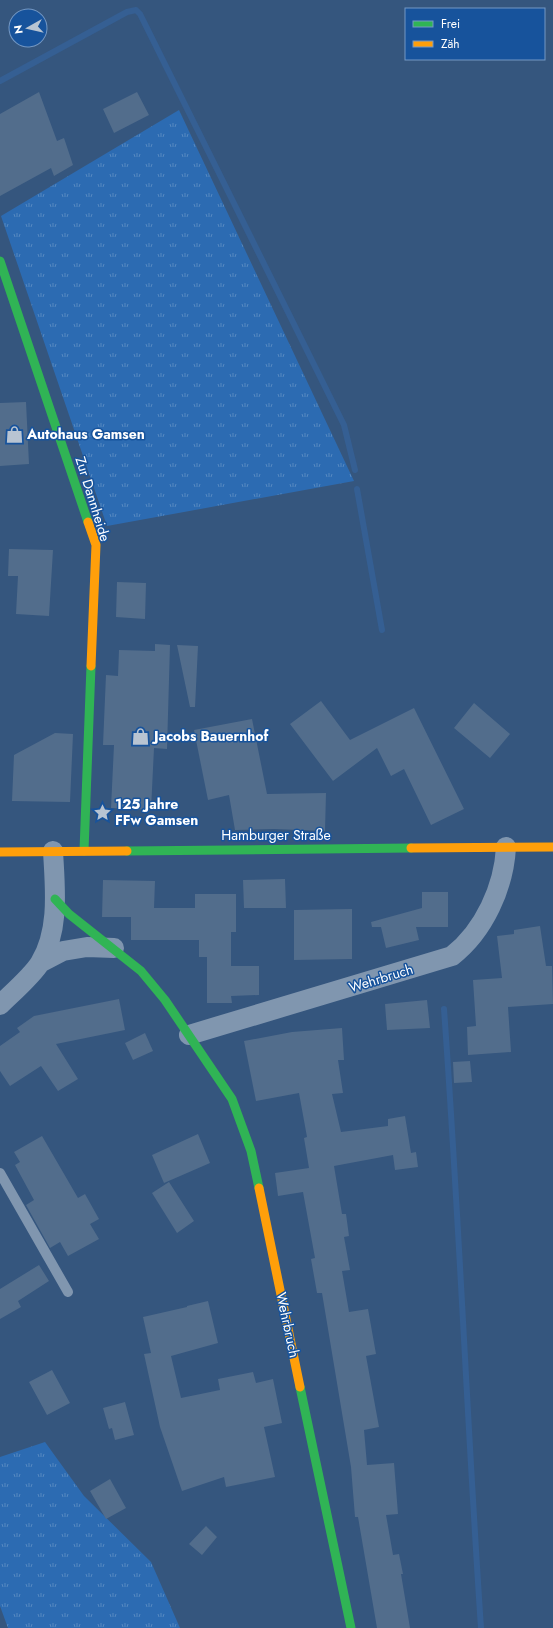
<svg xmlns="http://www.w3.org/2000/svg" width="553" height="1628" viewBox="0 0 553 1628" font-family="Jost,sans-serif">
	<style>
		.grass { fill: url(#grass-tufts) }
		.lines { fill: none; stroke-linecap: round; stroke-linejoin: round }
		.stream { stroke: #355f93; stroke-width: 6 }
		.building { fill: #526d8c }
		.lane { stroke: #8096af; stroke-width: 10 }
		.street { stroke: #8096af; stroke-width: 20 }
		.fast { stroke: #30b455; stroke-width: 9 }
		.slow { stroke: #ff9f0a; stroke-width: 9 }
		.labels { text-anchor: middle; dominant-baseline: central; stroke-width: 3; stroke-linejoin: round; paint-order: stroke }
		.poi-label { font-size: 14px; font-weight: bold; fill: #fff; stroke: #17539c; text-anchor: start }
		.street-label { font-size: 14px; fill: #fff; stroke: #17539c }
	</style>
	<defs>
		<pattern id="grass-tufts" width="24" height="20" patternUnits="userSpaceOnUse"><rect width="24" height="20" fill="#2c6bb2"/><path d="M3 7l-1-3M5 7V3M7 7l1-3M15 17l-1-3M17 17v-4M19 17l1-3" fill="none" stroke="#5689c1"/></pattern>
	</defs>
	<rect width="100%" height="100%" fill="#35567e"/>
	<path class="grass" d="M179,110L354,481L107,526L1,216Z
		M45,1442L84,1496L151,1562L180,1628H8L0,1606V1457Z"/>
	<g class="lines">
		<path class="stream" d="M0,81L127,12L136,10L140,14L344,425L355,470
			M357,489L382,630
			M444,1009C459,1215 467,1422 481,1628"/>
	</g>
	<path class="building" d="M39,92L57,141L64,138L73,165L54,176L51,168L0,196V114Z
		M137,92L149,115L114,133L103,109Z
		M26,402L29,464L0,466V403Z
		M9,549L53,550L49,616L16,614L18,576H8Z
		M117,582L146,583L145,619L116,617Z
		M155,644L170,645L167,749L154,748L151,810L111,808L114,745H103L106,675L118,676L119,650L155,651Z
		M177,645L198,646L195,707H190Z
		M321,701L350,740L414,708L464,809L431,825L404,769L391,776L377,748L333,781L290,724Z
		M474,703L510,734L490,758L454,728Z
		M252,719L267,794L326,793L325,831L274,829L235,830L229,795L208,800L194,730Z
		M55,733L73,734L70,802L12,801L14,755Z
		M285,879L286,908H244L243,880Z
		M103,880L155,881L154,908H195V894H236V932H231V966H259V995L231,996L232,1003H207V957H199V940H131V917H102Z
		M422,892H448V927H416L419,940L386,948L381,927H372L371,922L422,908Z
		M352,909V959L294,960V910Z
		M540,926L546,966H552L553,1004L508,1007L511,1052L468,1055L467,1027L476,1026L473,980L502,978L497,936L514,934V930Z
		M119,999L125,1030L56,1044L78,1079L58,1091L41,1066L10,1086L0,1071V1046L20,1032L17,1028L34,1016Z
		M427,1000L430,1028L387,1030L385,1004Z
		M342,1028L344,1060H338L343,1093L332,1094L341,1132L388,1126V1119L405,1116L411,1153L416,1152L418,1167L395,1170L393,1155L334,1166L342,1214H346L349,1236L344,1237L350,1270L342,1271L349,1312L368,1309L376,1354L366,1356L379,1427L364,1430L367,1465L394,1463L398,1514L386,1515L393,1555L399,1554L403,1574H401L410,1628H377L358,1517H355L351,1467L322,1293H317L311,1259L315,1258L303,1192L278,1196L275,1173L309,1168L304,1138L307,1137L299,1093L256,1101L244,1041L292,1032Z
		M145,1033L153,1051L133,1060L125,1043Z
		M470,1061L472,1082L454,1083L453,1062Z
		M198,1134L210,1163L164,1183L152,1155Z
		M42,1136L78,1198L85,1194L99,1219L90,1224L99,1239L68,1256L60,1242L50,1248L26,1205L34,1200L15,1165L20,1162L14,1152Z
		M169,1182L194,1221L177,1233L152,1193Z
		M39,1265L49,1281L18,1301L21,1307L0,1319V1289Z
		M208,1301L218,1343L171,1356L181,1398L220,1390L218,1379L253,1372L256,1383L273,1379L282,1423L264,1427L275,1477L226,1487L224,1477L182,1491L160,1427L144,1354L151,1353L143,1317L187,1307V1306Z
		M52,1370L70,1403L47,1415L29,1382Z
		M125,1402L134,1435L115,1440L112,1428L109,1429L103,1408Z
		M110,1479L126,1508L106,1519L90,1491Z
		M206,1526L217,1537L202,1555L189,1544Z"/>
	<g class="lines">
		<path class="lane" d="M0,1173L68,1292"/>
		<path class="street" d="M40,963L63,951L87,947L114,948
			M0,1005C11,994 32,976 40,963C60,930 55,888 53,851
			M189,1035L452,956C484,931 504,887 506,847"/>
		<path class="fast" d="M0,261L88,522
			M84,851L91,666
			M127,851L411,848
			M55,899L69,914L141,971L165,1000L232,1099L251,1151L259,1188
			M300,1387L351,1628"/>
		<path class="slow" d="M88,522L96,545L91,666
			M411,848L553,847
			M0,852L127,851
			M259,1188L300,1387"/>
	</g>
	<defs>
		<symbol id="shop-bare" viewBox="-9 -9 18 18"><path d="M-5-2.5h2.3a2.7 3.5 0 0 1 5.4 0H5L5.5 6h-11ZM-1.5-2.5h3a1.5 2.3 0 0 0-3 0Z" fill="#b8c4d2" stroke="#17539c" stroke-width="2.5" paint-order="stroke"/></symbol>
		<symbol id="sight-bare" viewBox="-9 -9 18 18"><path d="M0-6L1.8-2.2L6-1.7L2.9 1.2L3.7 5.4L0 3.3L-3.7 5.4L-2.9 1.2L-6-1.7L-1.8-2.2Z" fill="#b8c4d2" stroke="#17539c" stroke-width="2.5" paint-order="stroke"/></symbol>
	</defs>
	<g fill-rule="evenodd">
		<use href="#shop-bare" x="2" y="422" width="25" height="25"/>
		<use href="#shop-bare" x="128" y="724" width="25" height="25"/>
		<use href="#sight-bare" x="90" y="800" width="25" height="25"/>
	</g>
	<g class="labels">
		<g class="poi-label">
			<text x="27" y="434">Autohaus Gamsen</text>
			<text x="154" y="736">Jacobs Bauernhof</text>
			<text x="115" y="804">125 Jahre<tspan x="115" dy="16">FFw Gamsen</tspan></text>
		</g>
		<g class="street-label">
			<text transform="translate(93 499) rotate(73)">Zur Dannheide</text>
			<text x="276" y="835">Hamburger Straße</text>
			<text transform="translate(381 978) rotate(-17)">Wehrbruch</text>
			<text transform="translate(288 1325) rotate(78)">Wehrbruch</text>
		</g>
	</g>
	<rect x="405" y="8" width="140" height="52" fill="#17539c" stroke="#7498c4"/>
	<rect x="413" y="21" width="20" height="6" fill="#30b455" stroke="#7498c4"/>
	<text x="441" y="28" font-size="12" fill="#ffffff">Frei</text>
	<rect x="413" y="41" width="20" height="6" fill="#ff9f0a" stroke="#7498c4"/>
	<text x="441" y="48" font-size="12" fill="#ffffff">Zäh</text>
	<g transform="translate(28 28) rotate(262)"><circle r="19" fill="#17539c" stroke="#7498c4"/>
	<path d="M0-3L7 15L0 10L-7 15Z" fill="#b8c4d2"/>
	<text y="-6" font-size="11" font-weight="bold" text-anchor="middle" fill="#ffffff">N</text>
	</g>
</svg>
